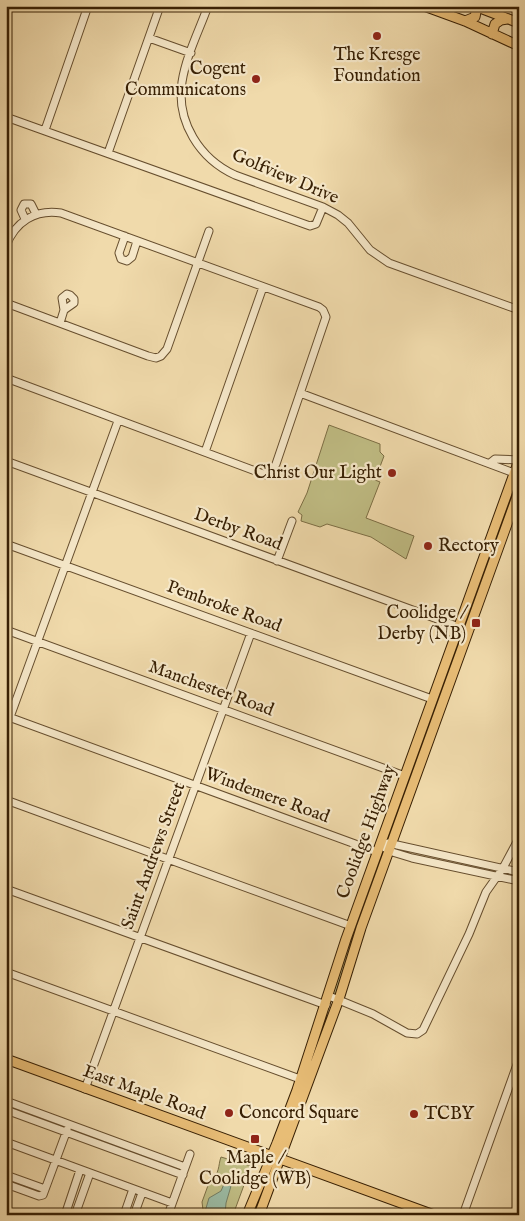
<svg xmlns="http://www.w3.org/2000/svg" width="525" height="1221" viewBox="0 0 525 1221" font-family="'IM FELL English',serif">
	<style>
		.green { fill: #c0bd84; stroke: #7c6e44 }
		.water { fill: #9bbba4; stroke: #737d64 }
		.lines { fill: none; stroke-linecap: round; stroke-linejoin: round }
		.minor-casing { stroke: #664e2e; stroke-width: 9 }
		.major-casing { stroke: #382004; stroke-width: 11 }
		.minor { stroke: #f5e7c8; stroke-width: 7 }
		.major { stroke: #e8bd76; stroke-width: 9 }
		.poi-dot { fill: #8f2418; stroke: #f5e7c8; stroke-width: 2 }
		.labels { text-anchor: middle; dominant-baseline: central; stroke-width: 4.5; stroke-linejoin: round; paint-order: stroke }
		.poi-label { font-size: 18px; fill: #382004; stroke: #f5e7c8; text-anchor: end }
		.street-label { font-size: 18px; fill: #382004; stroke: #f5e7c8 }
	</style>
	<rect width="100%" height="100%" fill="#f0daab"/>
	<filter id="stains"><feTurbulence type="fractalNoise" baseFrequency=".004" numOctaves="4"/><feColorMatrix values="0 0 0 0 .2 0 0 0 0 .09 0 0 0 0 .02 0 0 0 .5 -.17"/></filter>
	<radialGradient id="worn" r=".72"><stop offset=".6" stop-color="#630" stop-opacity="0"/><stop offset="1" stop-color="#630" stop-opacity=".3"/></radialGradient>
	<path class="green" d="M329,425L380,444V452L384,456L375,480L380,482L366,518L414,536L406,559L371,537L327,524L320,527L301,521L302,515L298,512L307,493Z
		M474,592L478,594L390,838H386Z
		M382,851L385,852L337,994L335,995L333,992L347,946Z
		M221,1157L251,1166L233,1215H202L203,1210L202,1202L210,1180C220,1175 218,1165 221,1157Z"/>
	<path class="water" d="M224,1184L231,1186L226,1203L225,1215H204L209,1198L221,1191Z"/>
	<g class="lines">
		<defs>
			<path id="minor" d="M208,6C199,31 186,56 182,82C176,122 200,159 235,175L323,207L338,215L348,223L370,250L389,263L519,310
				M149,38L191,53
				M6,117L310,226L316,224L323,207
				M45,130L88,6
				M108,153L160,6
				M25,219L21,210L24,204H31L36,214
				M125,236L119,253L121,259L127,261L132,257L137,241
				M6,246C15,222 35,209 61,213L319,307L323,310L326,317L276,464L272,471L266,475L6,378
				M6,303L148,356L156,358L161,356L167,349L209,231
				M60,323L64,310L62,298L67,294L70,295L74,299V303L64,310
				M300,393L514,473
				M205,452L263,287
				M6,461L459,627
				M490,463L495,459L519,460
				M6,544L432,699
				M277,561L292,521
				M6,630L405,776
				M6,716L377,852
				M10,717L118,421
				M6,800L351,926
				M388,843L519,872
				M380,844L389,851L412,858L519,881
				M6,889L326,1005
				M6,972L300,1079
				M329,996L373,1014L407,1033L417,1034L423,1030L469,934L486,892L503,868L519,838
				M85,1089L251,633
				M6,1101L185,1167
				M6,1110L183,1175
				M6,1142L172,1203
				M6,1175L45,1189
				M6,1184L39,1196L43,1195L67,1130
				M65,1215L80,1170
				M75,1215L90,1173
				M124,1215L133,1189
				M134,1215L142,1193
				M168,1215L190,1154
				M463,1215L519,1059"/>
			<path id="major" d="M424,6L465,21L519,46
				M475,6L519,23
				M465,21L475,17L477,7
				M492,34L495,24L501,20L507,19
				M6,1059L434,1215
				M247,1215L277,1143L297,1090L346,939L519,460
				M259,1215L339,999L361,928L519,491"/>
		</defs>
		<use href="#minor" class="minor-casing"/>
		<use href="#major" class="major-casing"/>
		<use href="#minor" class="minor"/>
		<use href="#major" class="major"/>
	</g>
	<g class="poi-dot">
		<circle cx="377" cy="36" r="5"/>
		<circle cx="256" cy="79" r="5"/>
		<circle cx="392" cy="473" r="5"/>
		<circle cx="428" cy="546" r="5"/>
		<rect x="471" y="618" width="10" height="10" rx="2.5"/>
		<circle cx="229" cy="1113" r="5"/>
		<circle cx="414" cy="1114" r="5"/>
		<rect x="250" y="1134" width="10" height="10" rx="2.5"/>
	</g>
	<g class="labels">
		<g class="poi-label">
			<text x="377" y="55" text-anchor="middle">The Kresge<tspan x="377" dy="21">Foundation</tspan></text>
			<text x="246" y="69">Cogent<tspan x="246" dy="21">Communicatons</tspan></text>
			<text x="382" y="473">Christ Our Light</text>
			<text x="438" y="546" text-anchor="start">Rectory</text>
			<text x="466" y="613">Coolidge /<tspan x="466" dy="21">Derby (NB)</tspan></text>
			<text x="239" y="1113" text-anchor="start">Concord Square</text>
			<text x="424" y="1114" text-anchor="start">TCBY</text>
			<text x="255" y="1158" text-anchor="middle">Maple /<tspan x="255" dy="21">Coolidge (WB)</tspan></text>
		</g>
		<g class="street-label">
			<text transform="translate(285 177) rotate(23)">Golfview Drive</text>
			<text transform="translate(238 530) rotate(20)">Derby Road</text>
			<text transform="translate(224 607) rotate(20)">Pembroke Road</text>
			<text transform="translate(211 689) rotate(20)">Manchester Road</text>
			<text transform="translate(267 796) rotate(20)">Windemere Road</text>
			<text transform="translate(367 832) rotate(-70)">Coolidge Highway</text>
			<text transform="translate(154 856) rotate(-70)">Saint Andrews Street</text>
			<text transform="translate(144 1093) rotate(20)">East Maple Road</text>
		</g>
	</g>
	<rect width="525" height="1221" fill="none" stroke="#f0daab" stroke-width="25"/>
	<rect x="8" y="8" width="510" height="1206" fill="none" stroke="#382004" stroke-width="2.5"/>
	<rect x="12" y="12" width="500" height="1196" fill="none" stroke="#382004"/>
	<rect width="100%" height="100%" filter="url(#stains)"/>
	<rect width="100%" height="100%" fill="url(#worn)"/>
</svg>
